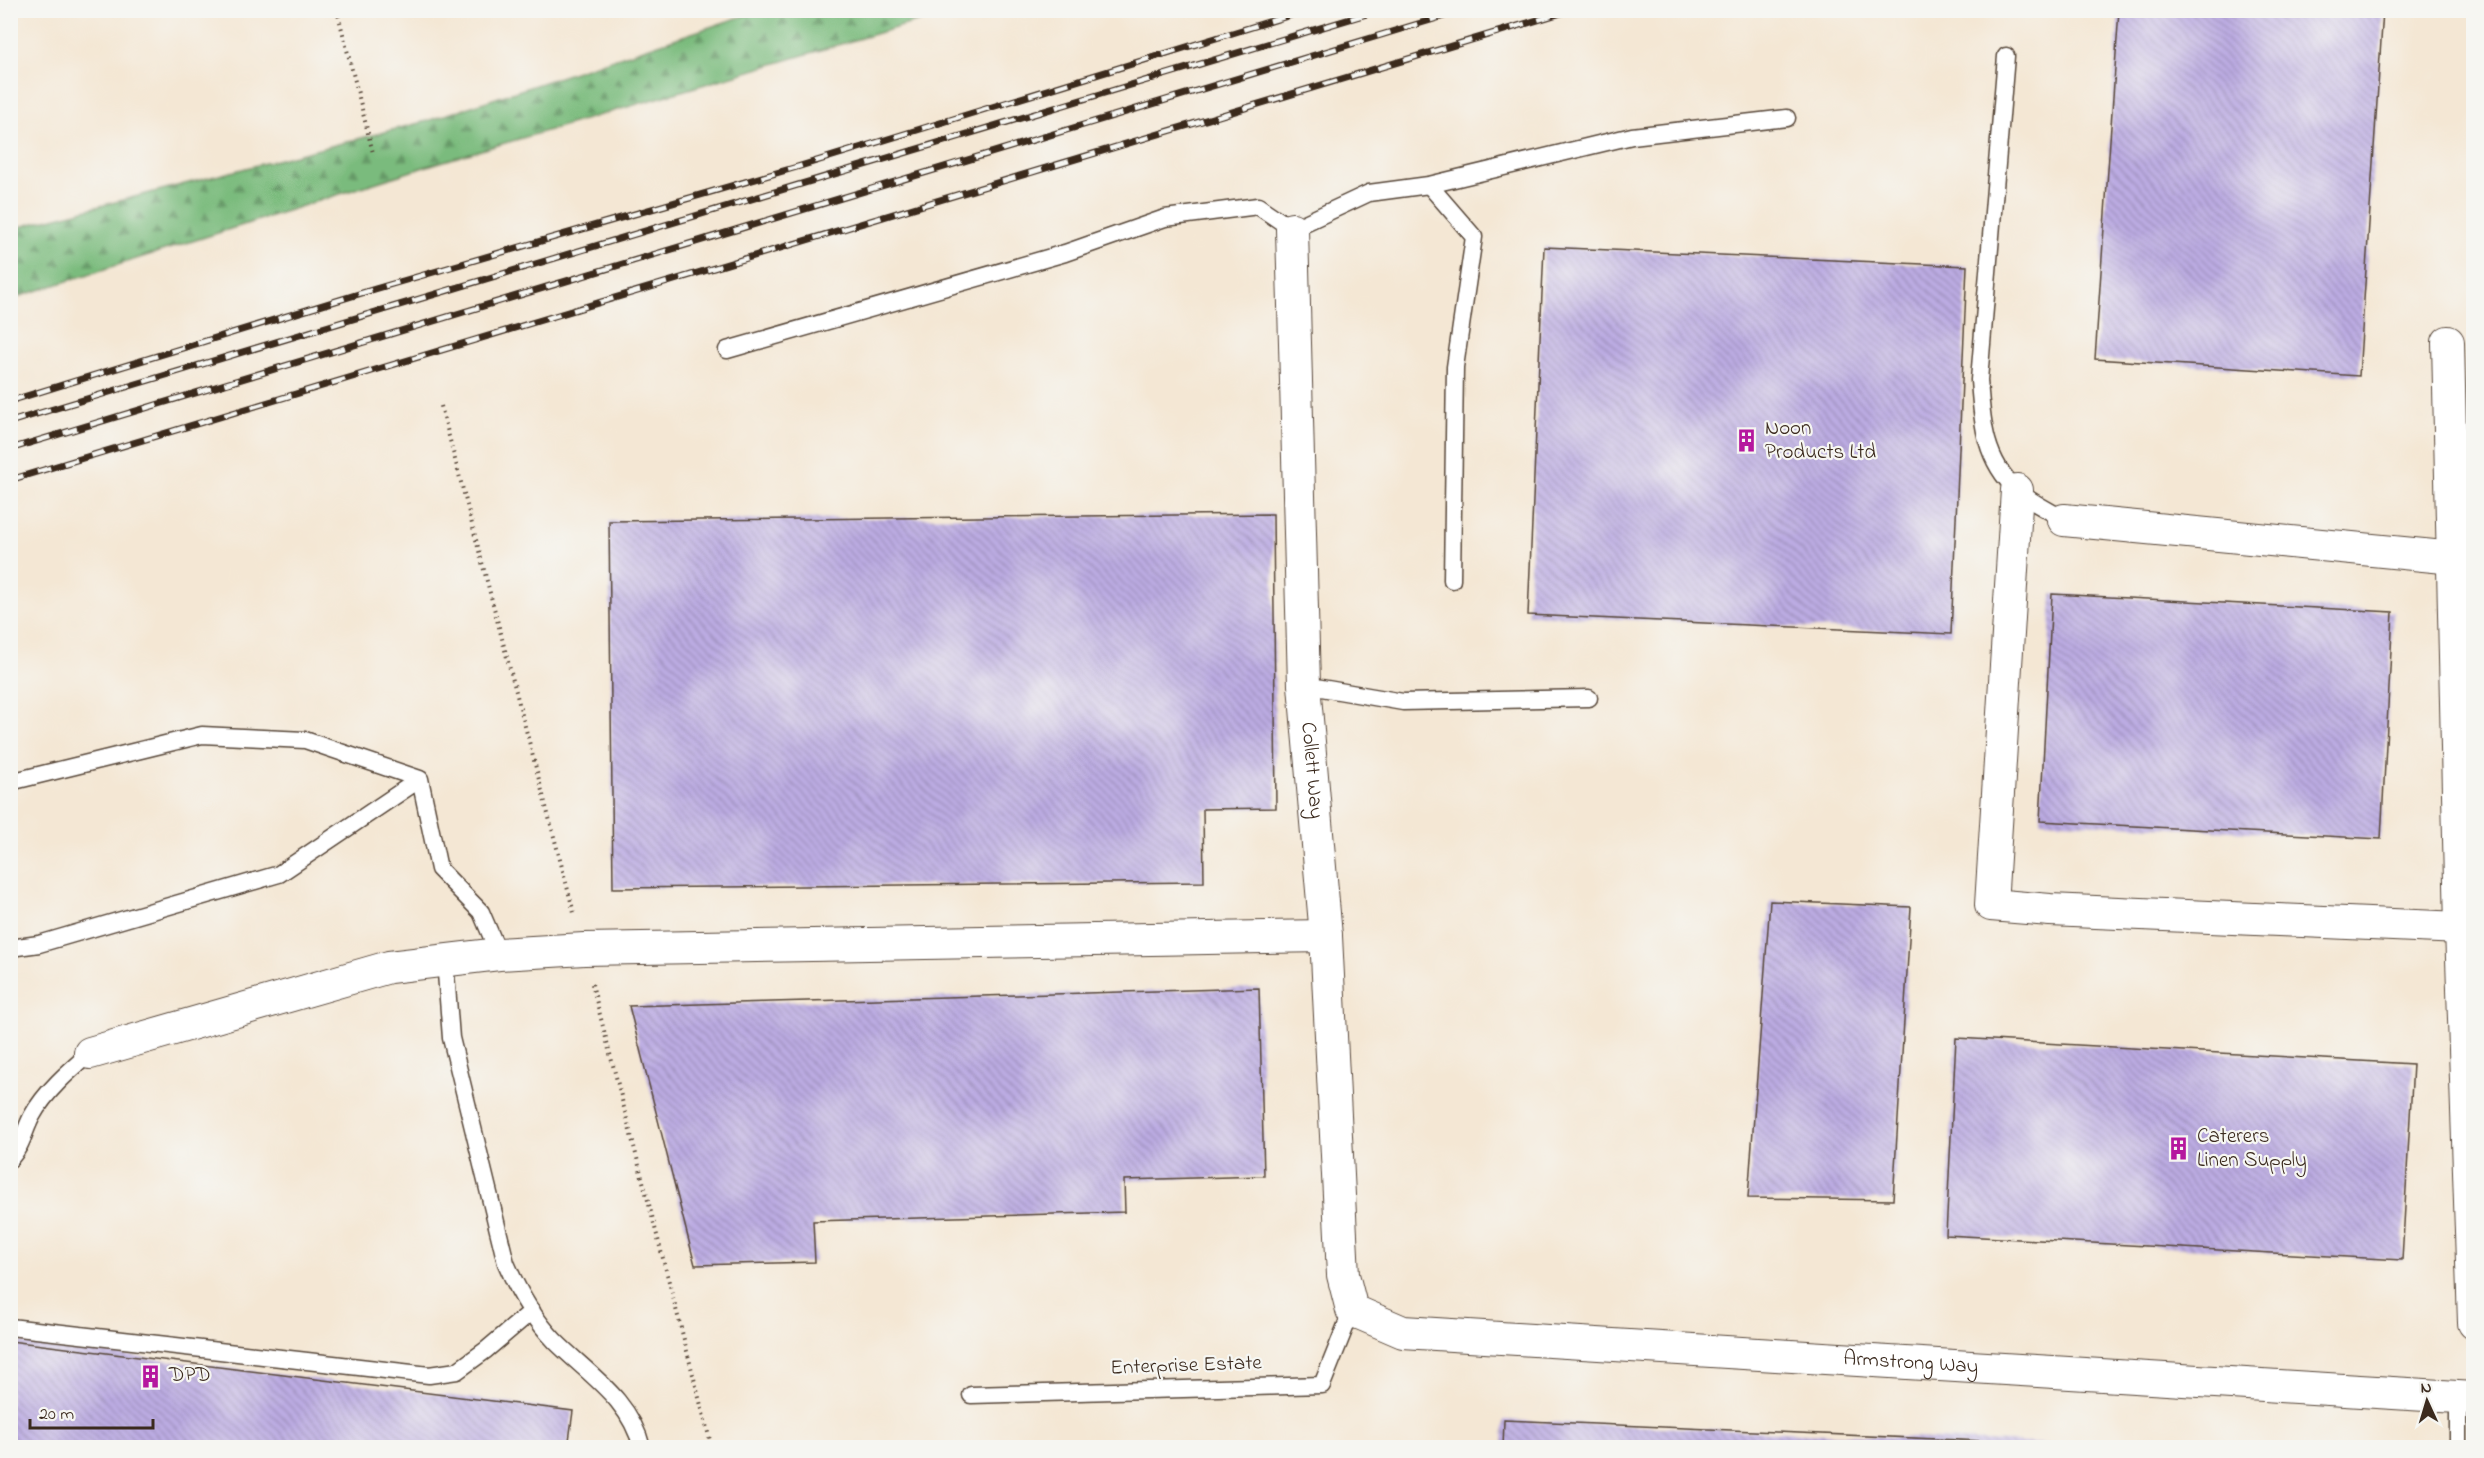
<svg xmlns="http://www.w3.org/2000/svg" width="2484" height="1458" viewBox="0 0 2484 1458" font-family="'Indie Flower',sans-serif">
	<style>
		.forest { fill: url(#forest-firs); stroke: #5a724e; stroke-width: 1.5 }
		.building { fill: url(#building-back-hatch) }
		.lines { fill: none; stroke-linecap: round; stroke-linejoin: round }
		.service-casing { stroke: #574639; stroke-width: 19 }
		.minor-casing { stroke: #574639; stroke-width: 34 }
		.path { stroke: #574639; stroke-width: 4; stroke-dasharray: 1.5 4.5; stroke-linecap: butt }
		.service { stroke: #fff; stroke-width: 16 }
		.minor { stroke: #fff; stroke-width: 32 }
		.rail-casing { stroke: #3b2a1e; stroke-width: 7 }
		.rail { stroke: #f6f6f2; stroke-width: 4.5; stroke-dasharray: 14; stroke-linecap: butt }
		.labels { text-anchor: middle; dominant-baseline: central; stroke-width: 4.5; stroke-linejoin: round; paint-order: stroke }
		.poi-label { font-size: 21px; fill: #3b2a1e; stroke: #f6f6f2; text-anchor: start }
		.street-label { font-size: 21px; fill: #3b2a1e; stroke: #f6f6f2 }
	</style>
	<defs>
		<pattern id="forest-firs" width="22" height="20" patternUnits="userSpaceOnUse" patternTransform="scale(1.5)"><rect width="22" height="20" fill="#7abb7d"/><path d="M5 1l3.5 6h-7zM16 11l3.5 6h-7z" fill="#659866"/></pattern>
		<pattern id="building-back-hatch" width="6" height="6" patternUnits="userSpaceOnUse" patternTransform="scale(1.5)"><rect width="6" height="6" fill="#bcace3"/><path d="M-1 5l2 2M0 0l6 6M5-1l2 2" fill="none" stroke="#9a8cb7"/></pattern>
	</defs>
	<rect width="100%" height="100%" fill="#f6f6f2"/>
	<filter id="ink" filterUnits="userSpaceOnUse"><feTurbulence type="fractalNoise" baseFrequency=".0167" numOctaves="2"/><feDisplacementMap in="SourceGraphic" scale="12" xChannelSelector="R" yChannelSelector="G"/><feConvolveMatrix kernelMatrix="1 2 1 2 8 2 1 2 1" color-interpolation-filters="sRGB"/></filter>
	<filter id="wash" filterUnits="userSpaceOnUse"><feTurbulence type="fractalNoise" baseFrequency=".008" numOctaves="4" result="noise"/><feDisplacementMap in="SourceGraphic" scale="24" xChannelSelector="R" yChannelSelector="G"/><feGaussianBlur stdDeviation="1.35" result="paint"/><feColorMatrix in="noise" values="0 0 0 0 0 0 0 0 0 0 0 0 0 0 0 0 0 1.4 0 .05"/><feComposite in="paint" operator="in"/></filter>
	<g filter="url(#wash)">
		<rect width="100%" height="100%" fill="#f4e7d4"/>
		<path class="forest" d="M758,11H953L434,164L11,299V229L427,121Z"/>
		<g id="blocks">
			<path class="building" d="M2119,10H2383L2359,376L2095,359Z
				M1544,247L1967,266L1951,634L1528,615Z
				M1273,514L1276,808L1203,809L1204,882L613,888L609,521Z
				M2052,594L2393,612L2381,839L2040,821Z
				M1770,901L1911,907L1893,1200L1748,1198Z
				M1259,988L1264,1176L1124,1180L1125,1212L813,1221L815,1262L695,1265L629,1006Z
				M1956,1038L2413,1064L2402,1260L1946,1235Z
				M10,1341L573,1411L568,1448H10Z
				M1504,1420L2095,1446V1448H1503Z"/>
		</g>
	</g>
	<g filter="url(#ink)">
		<use href="#blocks" fill-opacity="0" stroke="#574639" stroke-width="1.5"/>
		<g class="lines">
			<defs>
				<path id="service" d="M2006,56L1979,380C1982,421 1984,460 2017,490C2030,502 2049,510 2064,520
					M1429,185L1632,136L1787,118
					M727,350L1065,253L1165,218L1258,206L1292,229L1369,193L1429,185L1474,237L1455,367L1452,580
					M1304,685L1403,702L1589,698
					M10,782L202,735L305,740L420,779
					M10,948L39,944L279,874L420,779L439,869L481,912L499,954
					M445,960L451,1038L506,1263C518,1291 534,1319 555,1341C589,1375 630,1399 642,1448
					M10,1159C22,1146 24,1131 32,1116C45,1092 69,1071 90,1053
					M10,1327L429,1375L457,1371L486,1350L532,1311
					M971,1395L1322,1385L1352,1310
					M2458,1448V1398"/>
				<g id="minor">
					<path id="s1" d="M1292,229L1304,685L1326,936L1343,1275L1352,1310L1403,1332L2474,1398"/>
					<path d="M2448,342L2461,928L2474,1323"/>
					<path d="M2017,490L1991,905L2050,910L2461,928"/>
					<path d="M2064,520L2454,558"/>
					<path d="M90,1053L389,967L499,954L584,949L1326,936"/>
				</g>
			</defs>
			<use href="#service" class="service-casing"/>
			<use href="#minor" class="minor-casing"/>
			<path class="path" d="M337,10L373,153
				M441,406L574,913
				M592,984L712,1448"/>
			<use href="#service" class="service"/>
			<use href="#minor" class="minor"/>
			<defs>
				<path id="rail" d="M10,401L375,289L797,167L1307,10
					M10,422L1380,10
					M10,449L1464,10
					M10,480L1571,10"/>
			</defs>
			<use href="#rail" class="rail-casing"/>
			<use href="#rail" class="rail"/>
		</g>
	</g>
	<defs>
		<symbol id="building-bare" viewBox="-9 -9 18 18"><path d="M-4-6H4V6H1V3H-1V6H-4ZM-2.5-4.3h1.7v1.8h-1.7ZM.8-4.3h1.7v1.8H.8ZM-2.5-1h1.7V.8h-1.7ZM.8-1h1.7V.8H.8Z" fill="#b5179e" stroke="#f6f6f2" stroke-width="2.5" paint-order="stroke"/></symbol>
	</defs>
	<g fill-rule="evenodd">
		<use href="#building-bare" x="1730" y="424" width="33" height="33"/>
		<use href="#building-bare" x="2162" y="1132" width="33" height="33"/>
		<use href="#building-bare" x="134" y="1360" width="33" height="33"/>
	</g>
	<g class="labels">
		<g class="poi-label">
			<text x="1765" y="429">Noon<tspan x="1765" dy="24">Products Ltd</tspan></text>
			<text x="2197" y="1137">Caterers<tspan x="2197" dy="24">Linen Supply</tspan></text>
			<text x="169" y="1376">DPD</text>
		</g>
		<g class="street-label">
			<text stroke="none"><textPath href="#s1" startOffset="542">Collett Way</textPath></text>
			<text stroke="none"><textPath href="#s1" startOffset="1648">Armstrong Way</textPath></text>
			<text transform="translate(1186 1366) rotate(-2)">Enterprise Estate</text>
		</g>
	</g>
	<rect width="2484" height="1458" fill="none" stroke="#f6f6f2" stroke-width="36"/>
	<g transform="translate(2427 1401) rotate(356)" stroke="#f6f6f2" stroke-width="4.5" paint-order="stroke">
	<path d="M0-4.5L10 22L0 15L-10 22Z" fill="#3b2a1e"/>
	<text y="-9" font-size="16" font-weight="bold" text-anchor="middle" fill="#3b2a1e">N</text>
	</g>
	<path d="M30 1419v9h123v-9" fill="none" stroke="#3b2a1e" stroke-width="3"/>
	<text x="39" y="1419" font-size="18" fill="#3b2a1e" stroke="#f6f6f2" stroke-width="4.5" paint-order="stroke">20 m</text>
</svg>
